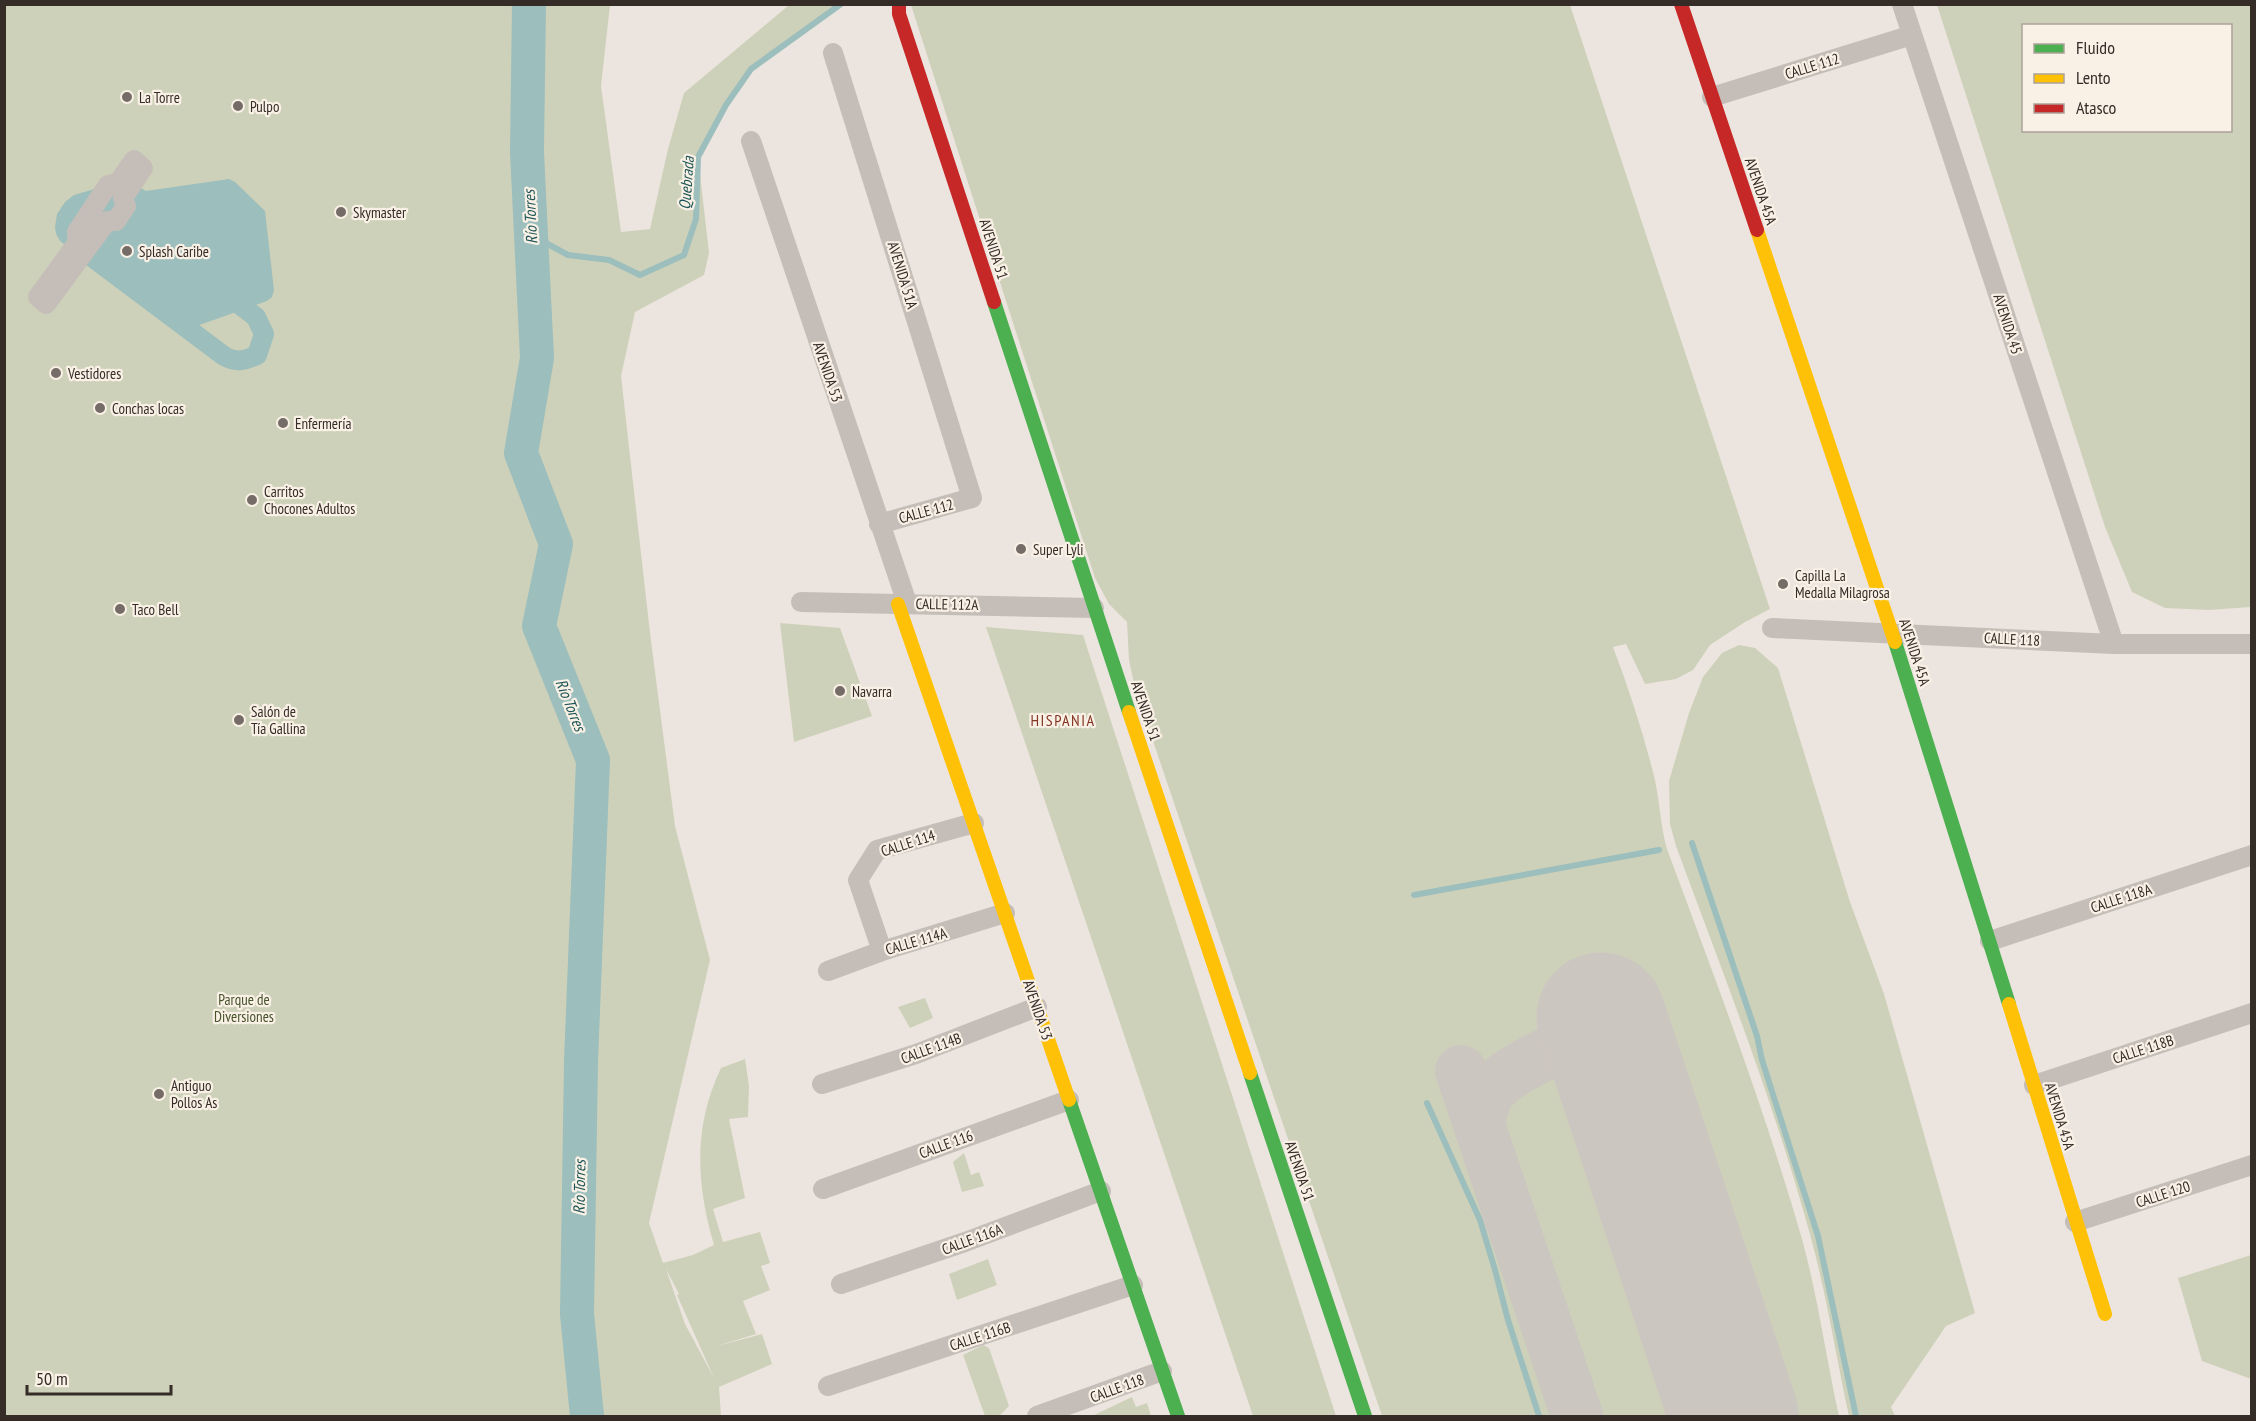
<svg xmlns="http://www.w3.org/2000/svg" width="2256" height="1421" viewBox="0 0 2256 1421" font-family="'PT Sans Narrow',sans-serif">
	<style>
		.green { fill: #ced1b9; fill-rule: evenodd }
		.water { fill: #9cbebd }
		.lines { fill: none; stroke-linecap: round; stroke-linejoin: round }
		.stream { stroke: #9cbebd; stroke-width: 6 }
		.canal { stroke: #9cbebd; stroke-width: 20 }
		.river { stroke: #9cbebd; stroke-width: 34 }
		.taxiway { stroke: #ccc6c1; stroke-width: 52 }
		.runway { stroke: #ccc6c1; stroke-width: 129 }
		.street { stroke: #c5beb8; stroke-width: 20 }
		.fast { stroke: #4caf50; stroke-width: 14 }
		.slow { stroke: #ffc107; stroke-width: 14 }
		.jam { stroke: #c62828; stroke-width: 14 }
		.poi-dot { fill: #756c67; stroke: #f9f0e6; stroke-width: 2 }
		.labels { text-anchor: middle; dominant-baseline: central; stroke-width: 4.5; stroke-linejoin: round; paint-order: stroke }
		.street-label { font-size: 15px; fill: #352b27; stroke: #f9f0e6 }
		.poi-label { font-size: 15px; fill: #352b27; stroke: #f9f0e6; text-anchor: start }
		.park-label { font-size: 15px; fill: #46532b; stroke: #f9f0e6 }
		.water-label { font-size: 16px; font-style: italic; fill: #1d5556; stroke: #f9f0e6 }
		.neighbourhood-label { font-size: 16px; letter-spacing: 1.5px; fill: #833521; stroke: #f9f0e6 }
	</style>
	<rect width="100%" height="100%" fill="#ece5df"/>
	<path class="green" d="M5,5H610L601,86L621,232L650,229L668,149L684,93L789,5H838L751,69L726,105L698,157L709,253L704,275L635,312L621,376L650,633L675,826L710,960L649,1223L663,1263L693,1255L714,1245C696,1183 693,1127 721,1068L745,1059L749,1086L748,1117L729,1119L745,1198L713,1209L723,1242L760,1232L770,1263L761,1266L770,1290L743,1301L756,1334L714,1347L762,1334L772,1364L719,1387L721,1416H5ZM666,1269L679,1294L677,1295L714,1378L685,1324Z
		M911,5H1570L1770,609L1745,622L1710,645L1693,670L1676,679L1645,684L1626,644L1613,647C1629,689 1643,732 1654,776C1660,800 1660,825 1667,849C1715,978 1764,1107 1802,1239C1818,1297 1826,1358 1839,1416H1780L1639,994L1576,1016L1481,1079L1476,1058L1444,1068L1560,1416H1382L1135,688L1129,660L1127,622L1109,604L1095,578Z
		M1937,5H2251V607L2209,610L2165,608L2132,592L2105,527ZM2024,26H2230V130H2024Z
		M780,623L840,628L872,716L794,742Z
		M986,627L1083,635L1336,1416H1253Z
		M1739,645L1755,648L1778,668L1850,902L1884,994L1975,1313L1946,1326L1891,1407L1895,1416H1849C1836,1357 1827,1297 1811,1238C1775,1105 1724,976 1676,846L1670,824L1669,781L1689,713L1703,677L1722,653Z
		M925,998L933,1018L910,1028L898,1007Z
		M1566,1063H1576L1693,1416H1595L1501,1134C1503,1121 1504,1103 1513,1094C1522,1084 1554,1068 1566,1063Z
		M964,1153L971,1175L979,1172L984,1186L962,1192L953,1162Z
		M2251,1255H2252L2251,1379L2202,1361L2178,1278Z
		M988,1259L997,1285L957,1300L949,1274Z
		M983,1345L989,1348L1009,1406L999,1416H985L963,1355Z
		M1132,1397L1136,1407L1147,1403L1151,1416H1092Z"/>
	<path class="water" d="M229,179L235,182L265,211L274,290L272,297L267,301L191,328L181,329L173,325L74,252L60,241L56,234L55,227L57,214L65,202L74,195L98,188L134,184L146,191Z"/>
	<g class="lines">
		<path class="stream" d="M531,235L568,255L609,260L640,275L684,255L696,219L698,157L726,105L751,69L841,4
			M1692,843L1757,1036L1762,1060L1818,1236L1856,1416
			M1414,895L1659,850
			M1427,1103L1480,1220L1495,1270L1508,1320L1539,1416"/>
		<path class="canal" d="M102,206L113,209L256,317L264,334L257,355C244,361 237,363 224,356L80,248C65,225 77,210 102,206Z"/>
		<path class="river" d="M529,4L527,152L537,358L521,453L556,544L539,626L593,760L581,1061L577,1314L587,1416"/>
		<path class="taxiway" d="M1461,1071L1577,1416
			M1479,1124C1482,1111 1483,1099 1492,1089C1504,1075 1550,1049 1569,1046C1574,1046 1582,1047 1587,1048C1602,1054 1611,1067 1621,1079"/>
		<path class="runway" d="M1601,1017L1734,1416"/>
		<path class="street" d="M1902,4L2114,644
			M833,53L972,498L879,524
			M1712,97L1912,35
			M751,141L907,603
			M134,160L143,168L123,198L126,206L116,221H107L46,304L38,297L78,242L77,232L108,185L118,183Z
			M801,602L1094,608
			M1772,628L2114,644H2252
			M1990,941L2252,855
			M882,951L858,880L877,850L974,823
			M828,971L882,951L1005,913
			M822,1084L916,1054L1037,1007
			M2034,1085L2252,1013
			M823,1189L1069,1100
			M2075,1222L2252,1165
			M841,1284L965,1242L1101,1191
			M828,1386L1133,1285
			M1037,1416L1162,1371"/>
		<path class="fast" d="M994,302L1129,712
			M1895,642L2009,1004
			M1250,1073L1365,1416
			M1069,1100L1178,1416"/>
		<path class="slow" d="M1757,230L1895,642
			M898,604L1069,1100
			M1129,712L1250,1073
			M2009,1004L2105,1314"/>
		<path class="jam" d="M899,4V14L994,302
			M1681,4L1757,230"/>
	</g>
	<g class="poi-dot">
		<circle cx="127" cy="97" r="6"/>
		<circle cx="238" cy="106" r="6"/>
		<circle cx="341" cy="212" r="6"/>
		<circle cx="127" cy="251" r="6"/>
		<circle cx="56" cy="373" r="6"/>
		<circle cx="100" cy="408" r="6"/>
		<circle cx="283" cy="423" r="6"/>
		<circle cx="252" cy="500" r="6"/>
		<circle cx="1021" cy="549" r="6"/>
		<circle cx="1783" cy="584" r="6"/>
		<circle cx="120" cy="609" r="6"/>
		<circle cx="840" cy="691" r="6"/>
		<circle cx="239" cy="720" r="6"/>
		<circle cx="159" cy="1094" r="6"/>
	</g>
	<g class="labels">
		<g class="street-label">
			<text transform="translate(1812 66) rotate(-17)">CALLE 112</text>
			<text transform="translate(1761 191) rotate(71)">AVENIDA 45A</text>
			<text transform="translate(994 249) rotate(72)">AVENIDA 51</text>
			<text transform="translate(903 275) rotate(73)">AVENIDA 51A</text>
			<text transform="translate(2008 324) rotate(72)">AVENIDA 45</text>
			<text transform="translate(828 372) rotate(71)">AVENIDA 53</text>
			<text transform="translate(926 511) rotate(-15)">CALLE 112</text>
			<text transform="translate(947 604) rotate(1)">CALLE 112A</text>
			<text transform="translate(2012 639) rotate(3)">CALLE 118</text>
			<text transform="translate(1915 652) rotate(72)">AVENIDA 45A</text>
			<text transform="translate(1146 711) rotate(71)">AVENIDA 51</text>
			<text transform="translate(908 843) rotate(-18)">CALLE 114</text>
			<text transform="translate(2121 898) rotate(-18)">CALLE 118A</text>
			<text transform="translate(916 941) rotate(-16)">CALLE 114A</text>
			<text transform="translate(1038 1010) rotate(71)">AVENIDA 53</text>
			<text transform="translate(931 1048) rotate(-20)">CALLE 114B</text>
			<text transform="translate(2143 1049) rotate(-18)">CALLE 118B</text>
			<text transform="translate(2060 1116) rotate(73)">AVENIDA 45A</text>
			<text transform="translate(946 1144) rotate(-20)">CALLE 116</text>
			<text transform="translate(1300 1171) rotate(71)">AVENIDA 51</text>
			<text transform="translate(2163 1194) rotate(-18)">CALLE 120</text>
			<text transform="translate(972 1239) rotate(-20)">CALLE 116A</text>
			<text transform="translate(980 1336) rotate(-18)">CALLE 116B</text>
			<text transform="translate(1117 1388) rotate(-20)">CALLE 118</text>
		</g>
		<g class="poi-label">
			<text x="139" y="97">La Torre</text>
			<text x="250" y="106">Pulpo</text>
			<text x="353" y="212">Skymaster</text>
			<text x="139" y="251">Splash Caribe</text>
			<text x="68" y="373">Vestidores</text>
			<text x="112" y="408">Conchas locas</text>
			<text x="295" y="423">Enfermería</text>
			<text x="264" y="491">Carritos<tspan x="264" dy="17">Chocones Adultos</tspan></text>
			<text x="1033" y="549">Super Lyli</text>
			<text x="1795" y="575">Capilla La<tspan x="1795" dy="17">Medalla Milagrosa</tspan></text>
			<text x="132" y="609">Taco Bell</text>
			<text x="852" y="691">Navarra</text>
			<text x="251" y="711">Salón de<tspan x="251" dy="17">Tía Gallina</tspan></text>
			<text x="171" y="1085">Antiguo<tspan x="171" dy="17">Pollos As</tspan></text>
		</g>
		<g class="park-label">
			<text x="244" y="999">Parque de<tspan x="244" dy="17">Diversiones</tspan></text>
		</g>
		<g class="water-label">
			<text transform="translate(686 183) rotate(-86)">Quebrada</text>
			<text transform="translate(530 217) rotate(-93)">Río Torres</text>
			<text transform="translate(571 705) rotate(68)">Río Torres</text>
			<text transform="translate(579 1187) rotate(-89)">Río Torres</text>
		</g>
		<g class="neighbourhood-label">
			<text x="1063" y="720">HISPANIA</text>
		</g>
	</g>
	<rect width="2256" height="1421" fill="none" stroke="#352b27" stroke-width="12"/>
	<rect x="2022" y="24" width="210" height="108" fill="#f9f0e6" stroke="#aba19a" stroke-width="1.5"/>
	<rect x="2034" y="44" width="30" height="9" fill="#4caf50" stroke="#aba19a" stroke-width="1.5"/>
	<text x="2076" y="54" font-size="18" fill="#352b27">Fluido</text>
	<rect x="2034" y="74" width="30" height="9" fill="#ffc107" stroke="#aba19a" stroke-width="1.5"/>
	<text x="2076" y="84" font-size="18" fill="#352b27">Lento</text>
	<rect x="2034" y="104" width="30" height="9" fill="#c62828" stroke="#aba19a" stroke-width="1.5"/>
	<text x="2076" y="114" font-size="18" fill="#352b27">Atasco</text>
	<path d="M27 1385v9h144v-9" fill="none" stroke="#352b27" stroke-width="3"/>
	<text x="36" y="1385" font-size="18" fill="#352b27" stroke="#f9f0e6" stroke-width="4.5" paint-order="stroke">50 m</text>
</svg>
